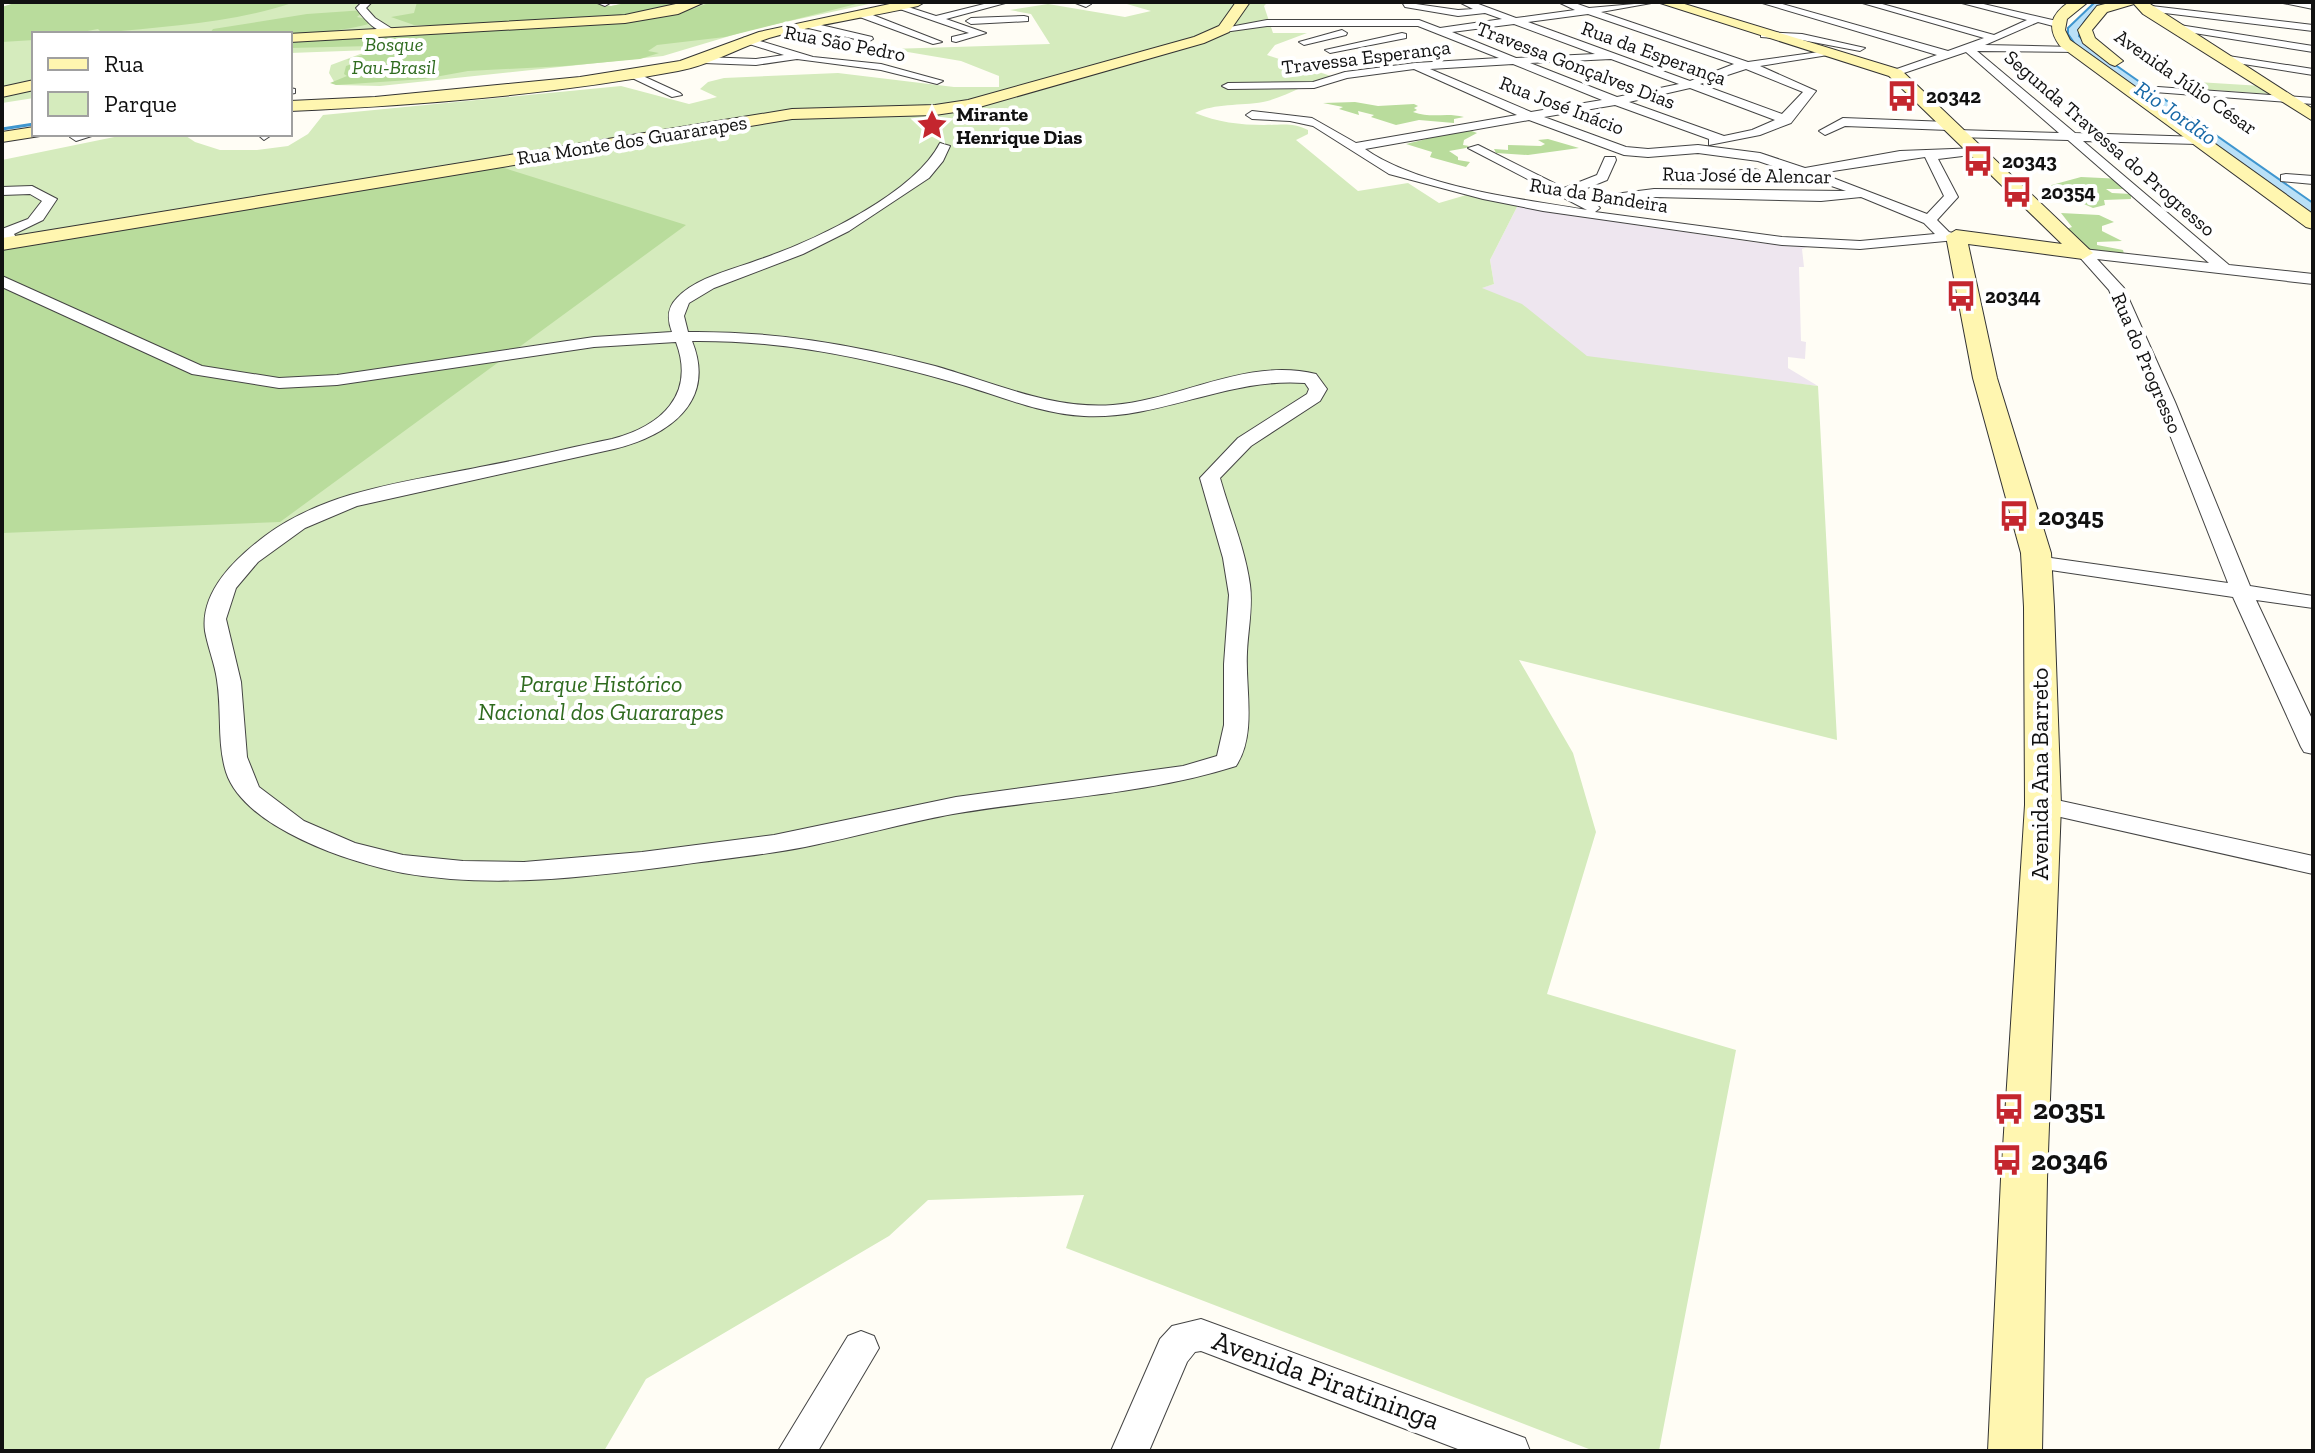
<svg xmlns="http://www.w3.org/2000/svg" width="2315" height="1453" viewBox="0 0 2315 1453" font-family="'Zilla Slab',serif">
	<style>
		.industrial { fill: #eee6ef }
		.green { fill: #d5ebbd }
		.forest { fill: #b9dc9c }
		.water { fill: #b9e0f7; stroke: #3f96cf; stroke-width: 2 }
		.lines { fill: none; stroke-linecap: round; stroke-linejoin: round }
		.stream { stroke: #3f96cf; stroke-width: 3 }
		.street-casing { stroke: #444; stroke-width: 2 }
		.secondary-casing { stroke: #333; stroke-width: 2 }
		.street { fill: #fff; fill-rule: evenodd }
		.secondary { fill: #fff6b0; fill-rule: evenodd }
		.labels { text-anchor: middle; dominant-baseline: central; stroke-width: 8; stroke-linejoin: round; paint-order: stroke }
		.far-street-label { font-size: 20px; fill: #111; stroke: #fff }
		.far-park-label { font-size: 20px; font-style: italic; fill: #2f6b1f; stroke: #fff }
		.far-poi-label { font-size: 20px; font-weight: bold; fill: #111; stroke: #fff; text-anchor: start }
		.far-water-label { font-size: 22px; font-style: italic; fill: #1768a6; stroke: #fff }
		.poi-label { font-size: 24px; font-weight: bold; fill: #111; stroke: #fff; text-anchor: start }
		.park-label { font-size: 24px; font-style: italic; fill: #2f6b1f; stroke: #fff }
		.street-label { font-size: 24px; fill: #111; stroke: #fff }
		.near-poi-label { font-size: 28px; font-weight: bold; fill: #111; stroke: #fff; text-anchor: start }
		.near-street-label { font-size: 28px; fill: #111; stroke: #fff }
	</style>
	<rect width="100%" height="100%" fill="#fffdf5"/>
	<path class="industrial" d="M1519,203L1609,221L1759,243L1810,246L1802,249L1804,267H1799L1801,341L1806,342L1805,359L1788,357V368L1818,386L1576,359L1481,288L1494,284L1490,260Z"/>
	<path class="green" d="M18,2H584L611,6L631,2H878L753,29L663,56L380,86L336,85L329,73L331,65L371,50L290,53V34H34V98L2,103V7Z
		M1120,2H1268L1264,6L1273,33H1307L1275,45L1267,55L1334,77C1309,81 1287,97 1263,102C1240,106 1215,103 1195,113C1217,122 1240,125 1264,125C1282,125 1292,122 1308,130V134L1296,140L1358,191L1408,183L1439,203L1473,193L1519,203L1490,260L1494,284L1482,288L1522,304L1587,356L1818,386L1837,740L1519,660L1573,753L1596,832L1547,994L1736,1050L1659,1451H1594L1066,1248L1084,1195L928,1200L889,1236L646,1379L604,1451H2V160L129,134H183L195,142L220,150H257L288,146L308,134L323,115L621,86L689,104L717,97L700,89L708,82L724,78L838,73L954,87H999V76L961,61L890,49L1050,44L1031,14L1010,10L1048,4L1125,17L1151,11Z
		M2181,81L2262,86L2269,94L2171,87H2189Z"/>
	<path class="forest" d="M18,2H295C234,23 166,26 102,33L98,29L72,34H34V40L2,42V7Z
		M417,2H584L611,6L631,2H693L633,14L444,25H414L391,17L414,13Z
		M711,2H864L725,37L657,45L648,51L659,53L640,59L565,66L468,71L424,79L336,85L330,83L347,76L344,74L346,66L360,61L347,60L369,53L371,46L290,48V40L492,29L693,9Z
		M365,10L357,17L371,20V23C341,34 241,40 210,33L213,29L307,14Z
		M1355,102L1378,106L1414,104L1418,106L1414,108L1417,110L1413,112C1434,119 1444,112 1464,117L1454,119V123L1419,120L1396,125L1371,117L1374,115L1358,111L1359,115L1339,109L1343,107L1323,103Z
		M1456,125L1477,133L1464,140L1463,145L1469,146L1466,148L1449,151L1458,157V160L1470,162L1466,167L1430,157L1432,152L1406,144L1451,133Z
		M1548,139L1579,148L1528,155L1496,153L1494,149L1508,150V145L1541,146L1545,144L1538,140Z
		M501,167L686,225L280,522L2,533V248Z
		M2081,177L2123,179L2129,189H2106L2112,193L2131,194V199L2104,200L2105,205L2093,208L2077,201V194L2048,186Z
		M2061,213L2099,215L2114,222L2102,226V231L2122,241L2097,242V245L2123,250L2124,254L2087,250L2066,229L2072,227Z"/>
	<path class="water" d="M2095,2H2112C2097,7 2080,20 2079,36L2094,50L2313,203V216L2077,47L2068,34V28Z"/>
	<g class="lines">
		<path class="stream" d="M2,129L34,124"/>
		<defs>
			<path id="street" d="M362,2H372L366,8L375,18L394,30V34C378,35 365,20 356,8Z
				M595,2H609L610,3L605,6Z
				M992,2H1009L946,19L986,33L956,42L952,41V37L969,33L894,7L899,4L936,16Z
				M1073,2H1089L1091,4L1086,7Z
				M1402,2L1458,10L1473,9L1459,2H1473L1516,18L1575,10L1558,2H1572L1589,8L1657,2L1601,12L1748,62L1826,51V55L1822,56L1760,66L1816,91L1791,123L1760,135L1709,145V139L1615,105L1544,117L1626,147L1648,149L1698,145L1760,153L1805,168L1900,151L1979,148V154L1938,159L1958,197L1937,220L1949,232L1963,236L1956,240L1860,249L1782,245L1543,211L1483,199L1389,174L1313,126L1290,121L1252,119L1246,115L1252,111L1312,118L1356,143L1517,115L1414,69L1347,78L1314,88L1228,89L1222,86L1228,83L1313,82L1345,72L1415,63L1499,58L1418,26H1267L1224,32L1219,29L1267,20H1419L1440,28L1502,19L1485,13L1458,16L1405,7ZM1588,14L1734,64L1690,81L1528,22ZM1514,24L1595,54L1516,58L1452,32ZM1611,59L1679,84L1617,97L1530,63ZM1513,64L1602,100L1531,112L1430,69ZM1746,69L1803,92L1782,114L1700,84ZM1690,88L1775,120L1752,130L1724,136L1629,102ZM1529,120L1624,155L1648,157L1698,153L1758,161L1846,191L1654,189L1583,198L1575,193L1607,180L1616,160L1615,157H1605L1597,175L1564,188L1478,145L1468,148L1587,210C1521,199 1419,187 1365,149ZM1925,157L1944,196L1927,214L1820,173ZM1654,197L1821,201L1861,197L1924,223L1935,234L1860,241L1782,237L1595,212L1600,208L1596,204Z
				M1759,2H1775L1948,51L1984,38L1859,2H1875L1994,35L2027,20L1958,2H1975L2061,22L2062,24L2057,27L2038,22L1985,45L2074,47L2079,50L2078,52L1977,51L2075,133L2201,137V143L2197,144L2083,141L2229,265L2313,274V284L2097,259L2124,288L2175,402L2250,586L2313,596V608L2256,600L2313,721V754L2304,752L2301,747L2233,597L2037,568L2027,562L2037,556L2228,583L2157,402L2109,290L2076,253L2083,249L2209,263L2068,140L1953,137V131L1957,130L2059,133L1966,52L1895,76L1891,75V71L1937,55Z
				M2278,2L2313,3V9Z
				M2143,5L2313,25V31L2140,10Z
				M857,12H865L942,42L933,44L857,16Z
				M1024,16L1028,17V21L971,24L966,21L971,18Z
				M808,22L872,37L873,39L868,42L804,27V23Z
				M2173,24L2313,46V52L2169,29V25Z
				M1342,30L1347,33L1346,35L1304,45L1299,42Z
				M1765,32L1802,34L1865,48L1860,51L1802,40L1761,37V33Z
				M1402,33L1406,34V38L1330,53L1325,50Z
				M747,37L813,57L881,64L943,81L937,84L881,70L797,59L756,65L704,63L699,60L704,57L756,59L784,55L743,42V38Z
				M2222,55L2313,69V75L2218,60L2217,58Z
				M632,71L680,93L682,95L672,97L628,76L626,74Z
				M2158,87L2313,98V104L2154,92L2152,90Z
				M290,88L295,89V93L290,94Z
				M1843,118L1948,122L1954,126L1948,130L1845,126L1825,135L1819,131Z
				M73,134H98L76,141L70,137Z
				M257,134H269L270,136L264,140Z
				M940,143L950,146L943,161L929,178L849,231L803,254L714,288L689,303L684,316L688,332C773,331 852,344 935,366C992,382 1052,410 1113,405C1180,400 1247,357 1316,374L1327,389L1320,401L1251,446L1220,478C1230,514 1245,548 1250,585C1253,607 1248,630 1247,652C1245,689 1257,734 1236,766C1145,795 1047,798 953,814C904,823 855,837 805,847C764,855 722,859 680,865C589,877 494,889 403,873C351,863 244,828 226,772C217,743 222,711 217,680C215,664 208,648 205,631C200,591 236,558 265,536C327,490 407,482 480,467C524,459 568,448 612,439C661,426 696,395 676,342L594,347L337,385L279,388L192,374L2,287V276L202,366L279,378L337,375L594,337L672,332C667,319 667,308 677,298C696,277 735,269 761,259C814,241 914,194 940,143ZM692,341C781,340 863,357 949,381C993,393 1038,414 1084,416C1160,420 1228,377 1305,383L1309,389L1307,394L1238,438L1200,478L1223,558L1229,595L1224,664V725L1217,756L1183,766L956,797L774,835L642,852L524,862L463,861L403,855L355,843L304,821L259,787L247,757L241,682L226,619L236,588L258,562L305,528L357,506L614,449C667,436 717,403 692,341Z
				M1753,169L1758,170V176L1680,184L1673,180L1680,176Z
				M2286,174L2313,176V184L2281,181V175Z
				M32,186L57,199L43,220L14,234L19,242L17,245H7L2,237V229L28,219L42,201L30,194L2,195V187Z
				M2043,797L2313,856V874L2034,811L2030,805L2034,799Z
				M1201,1319L1525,1438L1530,1451H1463L1201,1351L1195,1352L1187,1362L1149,1451H1111L1160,1339L1172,1326Z
				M861,1331L874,1336L879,1348L818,1451H778L848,1336Z"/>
			<path id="secondary" d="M685,2H705L678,14L625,23L290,42L288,34L625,15Z
				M899,2H925L918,6C869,17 817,24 769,38C738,48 710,65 678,71C550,95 419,105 290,111V101L375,97L580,77L680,61L759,32Z
				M1236,2H1250L1229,32L1204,43L969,110L935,115L792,119L2,250V238L792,109L935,105L968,100L1194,37L1219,26Z
				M1657,2H1678L1901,70L2093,253L2083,259L1968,244L1997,378L2051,553L2054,607L2061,805L2047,1179L2042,1451H1988L2001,1179L2025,805L2024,607L2021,553L1973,378L1946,236L1956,230L2062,244L1889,76Z
				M2069,2H2088L2067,19L2065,30L2070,40L2313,214V229L2306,227L2060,46C2047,28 2050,15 2069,2Z
				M2113,2H2147L2313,109V121L2143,14L2134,4L2107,12L2092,30L2095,38L2123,61L2115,66L2110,64L2083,43L2078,30L2097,6Z
				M34,80V90L2,97V87Z
				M34,127V134L40,136L2,142V132Z"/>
		</defs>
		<use href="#street" class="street-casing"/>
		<use href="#secondary" class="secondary-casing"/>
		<use href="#street" class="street"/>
		<use href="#secondary" class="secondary"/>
	</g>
	<defs>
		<symbol id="bus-bare" viewBox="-9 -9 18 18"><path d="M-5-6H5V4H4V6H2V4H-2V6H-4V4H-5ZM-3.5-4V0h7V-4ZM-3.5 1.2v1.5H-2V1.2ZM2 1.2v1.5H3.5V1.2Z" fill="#c4262e" stroke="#fff" stroke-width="2.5" paint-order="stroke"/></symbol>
		<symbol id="sight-bare" viewBox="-9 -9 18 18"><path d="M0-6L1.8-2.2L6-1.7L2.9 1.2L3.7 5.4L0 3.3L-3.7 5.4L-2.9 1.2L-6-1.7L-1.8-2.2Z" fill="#c4262e" stroke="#fff" stroke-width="2.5" paint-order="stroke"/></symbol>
	</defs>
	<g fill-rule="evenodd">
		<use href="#bus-bare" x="1880" y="74" width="44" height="44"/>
		<use href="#sight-bare" x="910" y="103" width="44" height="44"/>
		<use href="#bus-bare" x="1956" y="139" width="44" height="44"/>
		<use href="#bus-bare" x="1995" y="170" width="44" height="44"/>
		<use href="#bus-bare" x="1939" y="274" width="44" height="44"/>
		<use href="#bus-bare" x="1992" y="494" width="44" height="44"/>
		<use href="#bus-bare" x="1987" y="1087" width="44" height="44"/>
		<use href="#bus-bare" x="1985" y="1138" width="44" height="44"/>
	</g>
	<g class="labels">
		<g class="far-street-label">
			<text transform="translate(845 43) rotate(11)">Rua São Pedro</text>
			<text transform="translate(1654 53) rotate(20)">Rua da Esperança</text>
			<text transform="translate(1366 57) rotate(-7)">Travessa Esperança</text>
			<text transform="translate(1576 65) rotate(21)">Travessa Gonçalves Dias</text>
			<text transform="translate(2186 82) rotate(35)">Avenida Júlio César</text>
			<text transform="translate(1562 105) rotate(21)">Rua José Inácio</text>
			<text transform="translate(632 140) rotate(-9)">Rua Monte dos Guararapes</text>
			<text transform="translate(2110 143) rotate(41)">Segunda Travessa do Progresso</text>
			<text transform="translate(1747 175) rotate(1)">Rua José de Alencar</text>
			<text transform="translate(1599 195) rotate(9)">Rua da Bandeira</text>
			<text transform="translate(2147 363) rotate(67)">Rua do Progresso</text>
		</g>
		<g class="far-park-label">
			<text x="394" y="44">Bosque<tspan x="394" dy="23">Pau-Brasil</tspan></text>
		</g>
		<g class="far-poi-label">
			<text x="1926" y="96">20342</text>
			<text x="956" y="114">Mirante<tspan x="956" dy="23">Henrique Dias</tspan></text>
			<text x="2002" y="161">20343</text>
			<text x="2041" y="192">20354</text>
			<text x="1985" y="296">20344</text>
		</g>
		<g class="far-water-label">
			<text transform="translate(2176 113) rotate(35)">Rio Jordão</text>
		</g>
		<g class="poi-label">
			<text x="2038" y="516">20345</text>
		</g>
		<g class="park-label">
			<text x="601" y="683">Parque Histórico<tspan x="601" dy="28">Nacional dos Guararapes</tspan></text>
		</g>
		<g class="street-label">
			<text transform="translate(2039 774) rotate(-90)">Avenida Ana Barreto</text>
		</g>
		<g class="near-poi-label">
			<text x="2033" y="1109">20351</text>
			<text x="2031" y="1160">20346</text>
		</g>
		<g class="near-street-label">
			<text transform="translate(1326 1380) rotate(20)">Avenida Piratininga</text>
		</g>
	</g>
	<rect width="2315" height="1453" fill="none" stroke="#111111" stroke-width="8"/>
	<rect x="32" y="32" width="260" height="104" fill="#ffffff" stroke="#a0a0a0" stroke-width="2"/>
	<rect x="48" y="58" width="40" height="12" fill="#fff6b0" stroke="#a0a0a0" stroke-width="2"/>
	<text x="104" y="72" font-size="24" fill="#111111">Rua</text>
	<rect x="48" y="92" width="40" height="24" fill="#d5ebbd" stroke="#a0a0a0" stroke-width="2"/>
	<text x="104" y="112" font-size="24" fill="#111111">Parque</text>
</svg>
